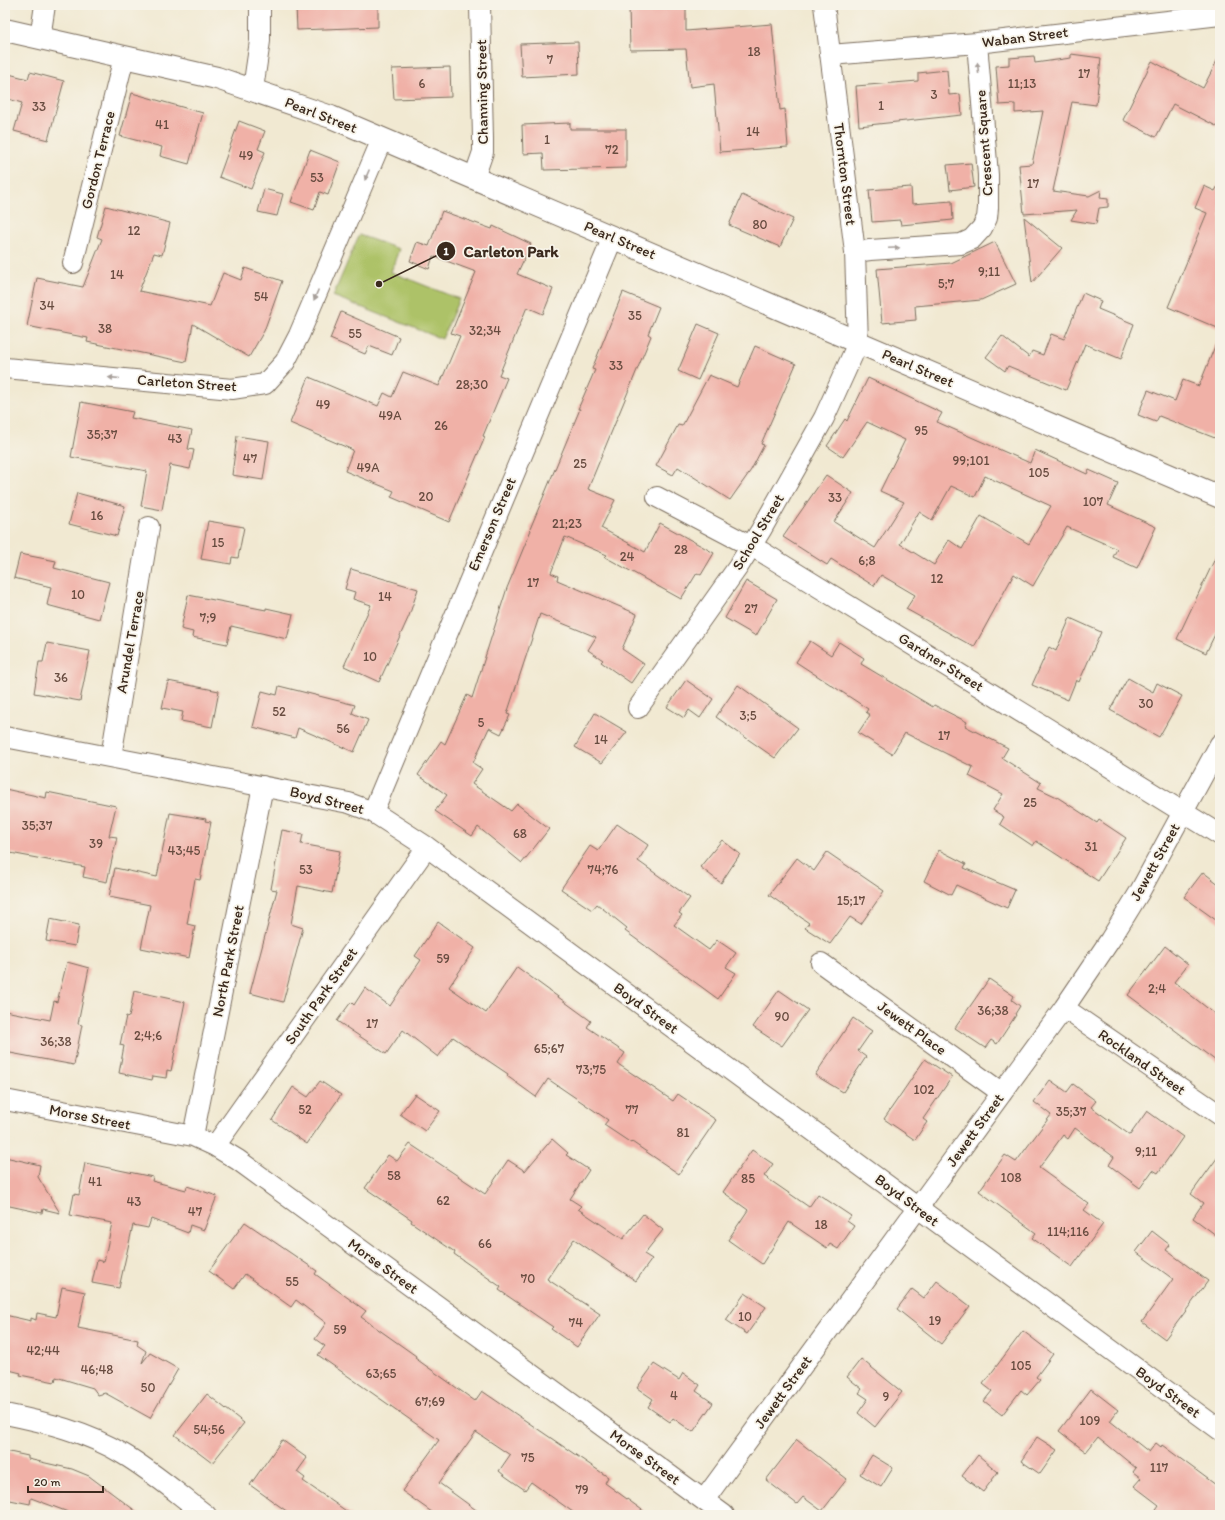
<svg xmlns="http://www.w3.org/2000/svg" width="1225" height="1520" viewBox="0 0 1225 1520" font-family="Itim,sans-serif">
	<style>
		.green { fill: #adc267; stroke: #747642 }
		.building { fill: #f0b1a7; fill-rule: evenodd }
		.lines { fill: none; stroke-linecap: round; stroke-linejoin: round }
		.minor-casing { stroke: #7b6d5d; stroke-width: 22 }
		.tertiary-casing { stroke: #7b6d5d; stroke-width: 24 }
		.minor { stroke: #fff; stroke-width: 20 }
		.tertiary { stroke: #fff; stroke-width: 22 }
		.oneway { fill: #a79f9a }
		.labels { text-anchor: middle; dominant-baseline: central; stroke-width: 3.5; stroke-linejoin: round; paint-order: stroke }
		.number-label { font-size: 13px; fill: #684c40 }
		.street-label { font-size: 15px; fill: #3b2a1e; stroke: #f7f3e8 }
		.leader { fill: none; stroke: #3b2a1e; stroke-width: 1.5 }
		.callout-dot { fill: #3b2a1e; stroke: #f7f3e8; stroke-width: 1.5 }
		.mark-label { font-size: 12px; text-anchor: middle; font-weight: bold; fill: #fff }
		.callout-label { font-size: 16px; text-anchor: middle; font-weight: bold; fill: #3b2a1e; stroke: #f7f3e8; stroke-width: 3.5; stroke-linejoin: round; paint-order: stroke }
	</style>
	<rect width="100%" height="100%" fill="#f7f3e8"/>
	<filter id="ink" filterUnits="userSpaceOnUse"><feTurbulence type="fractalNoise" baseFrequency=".025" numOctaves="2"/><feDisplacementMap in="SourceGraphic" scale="8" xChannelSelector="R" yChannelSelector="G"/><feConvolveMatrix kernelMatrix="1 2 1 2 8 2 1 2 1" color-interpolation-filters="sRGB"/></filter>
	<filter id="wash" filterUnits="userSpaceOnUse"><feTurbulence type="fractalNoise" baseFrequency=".012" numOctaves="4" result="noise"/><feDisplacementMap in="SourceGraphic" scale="16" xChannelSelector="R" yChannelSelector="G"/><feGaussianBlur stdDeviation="0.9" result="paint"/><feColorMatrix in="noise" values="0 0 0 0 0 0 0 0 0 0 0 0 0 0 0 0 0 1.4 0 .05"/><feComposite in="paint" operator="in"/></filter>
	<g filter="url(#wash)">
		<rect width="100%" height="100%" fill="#f1e9d2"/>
		<path class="green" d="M359,235L399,249L391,272L459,299L442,339L333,296Z"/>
		<g id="blocks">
			<path class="building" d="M296,5H378V27L297,30Z
				M629,5H686V31L772,24L780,110L785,109L788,147L720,152L714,84L690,87L686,49L630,50Z
				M578,42L579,74L522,77L520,44Z
				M1071,54L1101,58L1096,105L1072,102L1053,191L1089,196L1101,190L1100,198L1108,199V207L1099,208L1096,224L1071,220L1077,210L1024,214L1019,165L1032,164L1043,111L1015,113V104L999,105L996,66L1009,65V58L1034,56L1035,63L1071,58Z
				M1220,55V128L1173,104L1156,137L1123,120L1152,61L1203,88Z
				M450,67L451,97L394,99L392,69Z
				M947,70L949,95L960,94L962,115L859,126L856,86L918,81V73Z
				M30,72L64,81L48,140L14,131L22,103L5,98V73L28,79Z
				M132,93L203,113L189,164L160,156L162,147L120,136Z
				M239,121L265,131L258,149L265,152L251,189L219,177Z
				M570,123V129H626V168L544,170L543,153L523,154L522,125Z
				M310,150L340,162L328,195L320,192L314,210L291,202Z
				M971,163L974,187L950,190L947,165Z
				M1220,182V329L1168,307L1207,213L1195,208L1204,186L1215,191Z
				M911,187L912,204L952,201L953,220L901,225L900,220L872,222L869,190Z
				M264,189L283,194L277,216L258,212Z
				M742,195L793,219L780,247L729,225Z
				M106,206L170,223L162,255L154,253L139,291L210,306L223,273L241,280L245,268L282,281L264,331L249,357L193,324L186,362L87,342L88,338L27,326L37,278L83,287L102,239L97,237Z
				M442,211L492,229L493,226L531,244L517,274L553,289L543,314L527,307L499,375L507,378L483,436L485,437L449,522L391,497L394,491L345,471L353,450L290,423L309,377L378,406L384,393L392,397L403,372L439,386L460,336L451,333L476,272L433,256L429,269L410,261L417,242L429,246Z
				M1024,217L1062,248L1032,283Z
				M995,242L1016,284L981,300L915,306L916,320L882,323L877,269L951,263Z
				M623,292L659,307L648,334L651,336L588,489L615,500L601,528L645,552L660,523L714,553L701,575L697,573L681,599L605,557L607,555L565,537L551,573L558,576L557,580L637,614L622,649L644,664L631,683L601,662L603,660L588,650L596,637L540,614L507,714L510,715L501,734L489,728L473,763L482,769L472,784L511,811L517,804L549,829L522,863L478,827L472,836L435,811L447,795L418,775L441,741L445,744L467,695L472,698L507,588L531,530L530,529L580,409H578L595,370L592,369Z
				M1083,293L1101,301L1098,309L1134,324L1121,359L1085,344L1066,390L1008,366L1005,371L986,357L1002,336L1029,357L1032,351L1043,355L1051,334L1064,339Z
				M341,312L399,337L392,355L369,346L365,354L330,339Z
				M698,324L719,333L698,380L678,371Z
				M1219,336L1220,440L1159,416L1156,422L1138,415L1148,390L1175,401L1183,380L1199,386Z
				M755,346L796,364L761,444L764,445L751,470L730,500L678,467L673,475L656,466L678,425L682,426L709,375L737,387Z
				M868,378L942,413L937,422L1030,463L1035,450L1087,474L1089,470L1118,483L1108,505L1156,527L1137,568L1113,557L1117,549L1067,527L1033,586L1014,574L974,647L906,609L915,595L881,575L874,586L831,559L827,565L783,537L826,475L853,493L834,522L875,548L904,502L880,491L905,440L867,422L843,457L827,446L845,419L847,421ZM985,476L1051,506L1029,544L981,516L962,549L949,540L934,565L900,544L919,512L932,520L951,486L975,497Z
				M81,402L133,412L131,418L192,430L188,449L194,450L190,469L170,465L162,510L141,506L147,471L71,457Z
				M237,436L269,441L263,480L232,475Z
				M77,493L125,506L117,536L69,524Z
				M208,521L244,527L238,558L232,557L231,564L201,559Z
				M1220,548V624L1206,653L1177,639Z
				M20,554L56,561L54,568L109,582L99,619L47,605L51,587L14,578Z
				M351,569L418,589L409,616L379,682L344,666L371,605L353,599L355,592L345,589Z
				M746,581L777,599L756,636L725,618Z
				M188,595L266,610V608L293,614L287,639L231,626L227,644L192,637L193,632L181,629Z
				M1070,618L1101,632L1079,682L1076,680L1068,700L1032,685L1049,647L1056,651Z
				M810,641L831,655L839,642L864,658L861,664L933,707L934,705L967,722L965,726L1008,748L1002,758L1041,783L1038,788L1057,797L1097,823L1099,820L1126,838L1098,881L1036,841L1033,846L1000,824L1004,817L993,810L1003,794L969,776L973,767L905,733L892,754L858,733L870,715L866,712L868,709L796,662Z
				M47,643L90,651L80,701L34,693L39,662H43Z
				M1128,678L1153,692L1157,683L1182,696L1159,737L1110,710Z
				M686,680L713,699L700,718L689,710L684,718L667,707Z
				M168,681L219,691L212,727L181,721L183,712L162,708Z
				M738,685L798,728L775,758L716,717Z
				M279,686L355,705L352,713L368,720L354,752L298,728L295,738L253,727L262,691L277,695Z
				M595,713L627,732L602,763L575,747Z
				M5,789L46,798L47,792L116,806L109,836L117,837L107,882L83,877L85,867L5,852Z
				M170,813L206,819L205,821L211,822L200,880L195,879L187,924L195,926L189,958L141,948L150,905L109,897L115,868L157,877Z
				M617,824L648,845L638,861L690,898L679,913L682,915L674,925L709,950L717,940L736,953L726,967L736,973L718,999L625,931L627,928L597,904L592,910L561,889L590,846L598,851Z
				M282,830L303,834L301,844L340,851L332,893L298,886L291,924L303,928L283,1002L250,993L277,890L271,889Z
				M722,840L740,854L721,883L700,867Z
				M939,850L966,864L964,868L1015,890L1007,908L956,885L951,895L924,881Z
				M827,852L884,891L861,924L850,917L830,944L805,928L809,923L769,895L797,858L814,871Z
				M1203,872L1220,885V923L1184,897Z
				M50,919L79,925L75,946L46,941Z
				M438,922L475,948L449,987L486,1013L517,967L591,1021L587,1027L625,1053L618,1064L673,1101L678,1094L716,1120L679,1174L632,1142L631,1143L604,1125L608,1120L548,1079L536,1097L507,1076L508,1074L453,1037L438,1057L403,1030L386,1054L337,1021L351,1002L354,1005L365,988L390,1006L421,960L415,956Z
				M1165,946L1188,964L1174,982L1220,1018V1064L1128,995Z
				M67,962L89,968L78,1024L82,1025L74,1065L5,1052V1011L50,1020L54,1001L57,1002Z
				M989,979L1014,996L1012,1000L1020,1006L1015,1014L1016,1015L997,1044L991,1040L985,1048L955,1028Z
				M779,990L808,1010L782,1046L753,1027Z
				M134,991L185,1002L171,1071L167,1070L166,1078L153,1076L152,1080L119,1073L124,1046L120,1045L126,1016L129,1017Z
				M853,1018L872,1031L858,1051L866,1057L843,1092L815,1075Z
				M925,1059L952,1077L923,1119L927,1122L915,1140L884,1119Z
				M1050,1080L1067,1092L1073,1084L1096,1101L1091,1107L1130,1135L1147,1111L1183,1137L1158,1173L1153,1170L1140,1188L1109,1165L1114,1157L1075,1128L1068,1139L1063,1135L1039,1168L1089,1204L1084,1210L1103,1224L1072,1267L1032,1238L1036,1233L979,1191L1005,1155L1016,1162L1051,1115L1034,1102Z
				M320,1081L341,1095L307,1144L272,1120L293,1087L308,1097Z
				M415,1094L440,1111L425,1131L400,1114Z
				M552,1139L568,1153L566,1155L589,1170L570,1199L581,1206L578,1209L623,1239L643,1214L663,1230L644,1254L652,1259L636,1281L574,1239L547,1279L600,1314L577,1347L551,1329L553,1327L499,1290L501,1287L454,1254L455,1252L411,1222L412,1220L365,1188L388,1155L397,1161L410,1144L485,1194L508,1160L525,1171Z
				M752,1150L773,1164L764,1176L809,1207L818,1194L851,1216L847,1221L854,1226L838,1249L830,1244L827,1248L789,1222L762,1264L728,1240L748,1210L723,1192Z
				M1220,1154V1238L1193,1218L1203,1203L1191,1194Z
				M5,1157L40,1165L38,1177L60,1213L43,1209L42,1213L5,1205Z
				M85,1163L153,1177L152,1181L186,1190L187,1186L217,1196L204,1230L190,1225L188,1233L151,1219L148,1228L133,1225L119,1288L92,1283L97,1260L104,1262L112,1223L70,1215L74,1194L79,1195Z
				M245,1222L317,1271L315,1274L366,1311L361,1317L416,1356L415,1358L475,1401L482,1391L608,1477L605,1483L649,1515H577L531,1482L525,1490L505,1476L499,1471L510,1455L476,1432L439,1483L483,1515H436L402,1491L439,1440L318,1355L325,1346L315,1339L326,1323L296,1300L291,1307L245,1274L234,1289L209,1271Z
				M1152,1231L1170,1245L1166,1250L1208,1281L1165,1339L1142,1322L1173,1279L1136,1252Z
				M937,1281L970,1306L941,1344L897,1309L912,1289L924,1298Z
				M62,1287L85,1292L78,1328L138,1340L137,1345L146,1351L142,1363L150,1353L178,1369L150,1418L105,1393L98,1395L93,1388L56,1377L55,1382L20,1375L21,1373L5,1369V1315L31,1321V1318L36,1320L37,1313L56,1317Z
				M745,1293L766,1307L747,1334L726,1320Z
				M1023,1331L1053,1354L1036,1377L1040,1380L1027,1395L1021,1390L1002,1415L984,1401L992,1391L983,1384Z
				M861,1359L902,1392L875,1427L858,1413L868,1399L859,1393L862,1389L847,1377Z
				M654,1364L679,1380L683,1373L700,1385L696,1391L713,1403L693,1432L673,1418L670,1422L648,1407L653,1399L637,1388Z
				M1091,1389L1118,1410L1110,1421L1149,1452L1156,1443L1161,1447L1162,1445L1220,1488V1515H1152L1159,1505L1134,1486L1141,1478L1133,1472L1136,1468L1098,1437L1086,1452L1059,1431Z
				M207,1394L244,1423L212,1463L175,1435Z
				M1037,1437L1057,1450L1040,1474L1021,1461Z
				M282,1440L307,1458L297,1472L305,1478L303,1481L352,1515H292L250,1485Z
				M797,1440L847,1479L822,1511L803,1497L797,1504L766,1480Z
				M5,1451L28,1456V1459L72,1469L89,1476L141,1515H76L31,1498L30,1504L5,1499Z
				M872,1455L893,1468L881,1487L860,1474Z
				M978,1455L998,1472L983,1492L962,1476Z"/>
		</g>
	</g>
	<g filter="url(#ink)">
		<use href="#blocks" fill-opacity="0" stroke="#7b6d5d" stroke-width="1"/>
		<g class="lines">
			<defs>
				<path id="minor" d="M40,38L45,5
					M830,55L977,43L1220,15
					M253,89L260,41V5
					M474,178L483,152V139L480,5
					M855,252L870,250L961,244L972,239L982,228L987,218L988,208V175L977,43
					M73,263L124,57
					M5,368L232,389L265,384L285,362L299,335L382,139
					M657,497L762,552L1220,835
					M638,708L738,567L761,530L824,418L858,343L855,252L824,5
					M5,737L349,803L373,812L427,847L1220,1430
					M111,757L149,527
					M373,812L613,237
					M821,963L1002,1093
					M1064,1008L1220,1115
					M5,1100L193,1136L215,1146L238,1160L724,1515
					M193,1136L263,786
					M215,1146L427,847
					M5,1414C45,1422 87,1432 123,1454C152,1471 178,1494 206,1515
					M704,1500L1064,1008L1110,940L1139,893L1220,744"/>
				<path id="tertiary" d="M5,30L217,78L331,117L1220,497"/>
			</defs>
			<use href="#minor" class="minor-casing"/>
			<use href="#tertiary" class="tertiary-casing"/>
			<use href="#minor" class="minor"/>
			<use href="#tertiary" class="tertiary"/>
		</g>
		<defs><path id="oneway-solid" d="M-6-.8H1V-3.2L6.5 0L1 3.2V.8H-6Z"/></defs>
		<g class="oneway">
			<use href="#oneway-solid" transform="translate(978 68) rotate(-96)"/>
			<use href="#oneway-solid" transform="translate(367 175) rotate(113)"/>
			<use href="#oneway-solid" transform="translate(894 248) rotate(-3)"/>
			<use href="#oneway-solid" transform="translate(316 295) rotate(113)"/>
			<use href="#oneway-solid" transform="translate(114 378) rotate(-175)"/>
		</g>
	</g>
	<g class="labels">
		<g class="number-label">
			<text x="754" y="51">18</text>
			<text x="550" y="59">7</text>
			<text x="1084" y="73">17</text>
			<text x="422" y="83">6</text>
			<text x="1022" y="83">11;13</text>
			<text x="934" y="94">3</text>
			<text x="881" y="105">1</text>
			<text x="39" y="106">33</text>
			<text x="162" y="124">41</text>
			<text x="753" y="131">14</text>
			<text x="547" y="139">1</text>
			<text x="612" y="149">72</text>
			<text x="246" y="155">49</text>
			<text x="317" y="177">53</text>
			<text x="1033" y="183">17</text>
			<text x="760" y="224">80</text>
			<text x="134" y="230">12</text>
			<text x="989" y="271">9;11</text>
			<text x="117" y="274">14</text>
			<text x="946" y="283">5;7</text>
			<text x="261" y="296">54</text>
			<text x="47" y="305">34</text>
			<text x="635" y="315">35</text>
			<text x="105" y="328">38</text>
			<text x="485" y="330">32;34</text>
			<text x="355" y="333">55</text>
			<text x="616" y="365">33</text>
			<text x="472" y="384">28;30</text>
			<text x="323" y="404">49</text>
			<text x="390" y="415">49A</text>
			<text x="441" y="425">26</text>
			<text x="921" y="430">95</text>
			<text x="102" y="434">35;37</text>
			<text x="175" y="438">43</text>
			<text x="250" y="458">47</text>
			<text x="971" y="460">99;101</text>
			<text x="580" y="463">25</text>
			<text x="368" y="467">49A</text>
			<text x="1039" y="472">105</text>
			<text x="426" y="496">20</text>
			<text x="835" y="497">33</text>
			<text x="1093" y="501">107</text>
			<text x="97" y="515">16</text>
			<text x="567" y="523">21;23</text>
			<text x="218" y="542">15</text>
			<text x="681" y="549">28</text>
			<text x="627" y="556">24</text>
			<text x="867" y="560">6;8</text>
			<text x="937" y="578">12</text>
			<text x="533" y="582">17</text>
			<text x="78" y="594">10</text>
			<text x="385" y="596">14</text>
			<text x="751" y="608">27</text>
			<text x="208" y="617">7;9</text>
			<text x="370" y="656">10</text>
			<text x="61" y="677">36</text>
			<text x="1146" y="703">30</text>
			<text x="279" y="711">52</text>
			<text x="748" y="715">3;5</text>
			<text x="481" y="722">5</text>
			<text x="343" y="728">56</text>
			<text x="944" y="735">17</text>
			<text x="601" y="739">14</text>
			<text x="1030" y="802">25</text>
			<text x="37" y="825">35;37</text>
			<text x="520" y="833">68</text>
			<text x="96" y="843">39</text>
			<text x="1091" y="846">31</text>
			<text x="184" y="850">43;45</text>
			<text x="306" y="869">53</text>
			<text x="603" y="869">74;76</text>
			<text x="851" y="900">15;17</text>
			<text x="443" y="958">59</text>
			<text x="1157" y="988">2;4</text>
			<text x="993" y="1010">36;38</text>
			<text x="782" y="1016">90</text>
			<text x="372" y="1023">17</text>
			<text x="148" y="1035">2;4;6</text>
			<text x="56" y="1041">36;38</text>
			<text x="549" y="1048">65;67</text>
			<text x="591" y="1069">73;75</text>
			<text x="924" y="1089">102</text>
			<text x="305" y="1109">52</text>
			<text x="632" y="1109">77</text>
			<text x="1071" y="1111">35;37</text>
			<text x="683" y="1132">81</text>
			<text x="1146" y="1151">9;11</text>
			<text x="394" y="1175">58</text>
			<text x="1011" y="1177">108</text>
			<text x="748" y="1178">85</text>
			<text x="95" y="1181">41</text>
			<text x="443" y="1200">62</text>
			<text x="134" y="1201">43</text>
			<text x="195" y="1211">47</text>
			<text x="821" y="1224">18</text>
			<text x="1068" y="1231">114;116</text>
			<text x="485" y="1243">66</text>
			<text x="528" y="1278">70</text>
			<text x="292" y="1281">55</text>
			<text x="745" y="1316">10</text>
			<text x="935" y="1320">19</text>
			<text x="576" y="1322">74</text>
			<text x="340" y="1329">59</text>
			<text x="43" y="1350">42;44</text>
			<text x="1021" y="1365">105</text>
			<text x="97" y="1369">46;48</text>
			<text x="381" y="1373">63;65</text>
			<text x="148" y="1387">50</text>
			<text x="674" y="1395">4</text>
			<text x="886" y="1396">9</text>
			<text x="430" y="1401">67;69</text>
			<text x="1090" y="1420">109</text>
			<text x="209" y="1429">54;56</text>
			<text x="528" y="1457">75</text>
			<text x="1159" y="1467">117</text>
			<text x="582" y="1489">79</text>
		</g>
		<g class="street-label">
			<text transform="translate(1025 37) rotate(-7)">Waban Street</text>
			<text transform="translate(482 92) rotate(-91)">Channing Street</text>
			<text transform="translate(321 115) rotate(21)">Pearl Street</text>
			<text transform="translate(984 143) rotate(-94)">Crescent Square</text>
			<text transform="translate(98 160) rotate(-76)">Gordon Terrace</text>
			<text transform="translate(845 174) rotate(83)">Thornton Street</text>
			<text transform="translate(620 240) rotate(23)">Pearl Street</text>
			<text transform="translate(918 368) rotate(23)">Pearl Street</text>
			<text transform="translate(187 383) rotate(4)">Carleton Street</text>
			<text transform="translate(492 524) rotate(-67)">Emerson Street</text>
			<text transform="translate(758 532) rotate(-59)">School Street</text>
			<text transform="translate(130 642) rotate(-80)">Arundel Terrace</text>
			<text transform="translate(941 662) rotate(32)">Gardner Street</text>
			<text transform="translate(327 800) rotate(14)">Boyd Street</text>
			<text transform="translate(1155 862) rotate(-61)">Jewett Street</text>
			<text transform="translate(228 961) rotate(-79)">North Park Street</text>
			<text transform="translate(321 996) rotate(-55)">South Park Street</text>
			<text transform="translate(646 1008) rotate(36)">Boyd Street</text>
			<text transform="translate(912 1028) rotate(36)">Jewett Place</text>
			<text transform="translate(1142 1062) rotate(35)">Rockland Street</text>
			<text transform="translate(90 1117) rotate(11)">Morse Street</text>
			<text transform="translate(975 1130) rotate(-54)">Jewett Street</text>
			<text transform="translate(907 1200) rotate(37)">Boyd Street</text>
			<text transform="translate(383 1266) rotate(36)">Morse Street</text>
			<text transform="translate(783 1392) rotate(-54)">Jewett Street</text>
			<text transform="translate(1168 1392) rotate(36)">Boyd Street</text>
			<text transform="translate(645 1457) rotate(36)">Morse Street</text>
		</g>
	</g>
	<path class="leader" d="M379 284L446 251"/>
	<g class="callout-dot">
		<circle cx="379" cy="284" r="4"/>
		<circle cx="446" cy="251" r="10"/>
	</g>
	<g class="mark-label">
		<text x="446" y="255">1</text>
	</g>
	<g class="callout-label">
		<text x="511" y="257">Carleton Park</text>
	</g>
	<rect width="1225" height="1520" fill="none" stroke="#f7f3e8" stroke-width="20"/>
	<path d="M28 1486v6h75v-6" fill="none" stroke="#3b2a1e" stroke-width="2"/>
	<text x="34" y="1486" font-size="12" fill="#3b2a1e" stroke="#f7f3e8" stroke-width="3" paint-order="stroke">20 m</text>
</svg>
